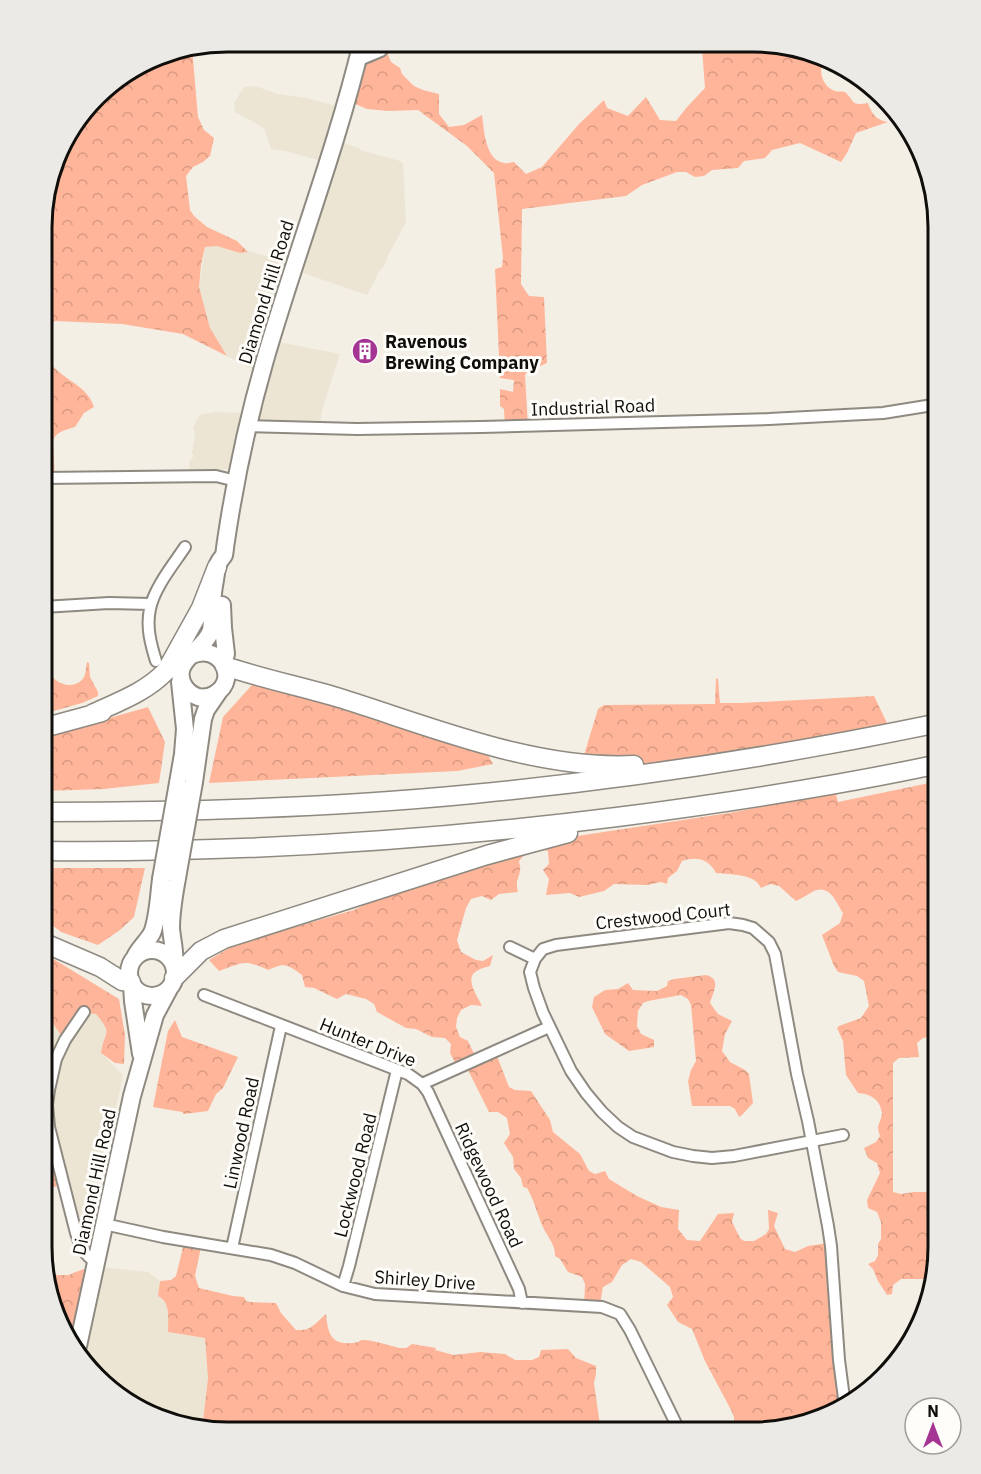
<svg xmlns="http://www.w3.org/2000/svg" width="981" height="1474" viewBox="0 0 981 1474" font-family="'IBM Plex Sans',sans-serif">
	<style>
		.built { fill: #ece5d4 }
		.forest { fill: url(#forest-crowns) }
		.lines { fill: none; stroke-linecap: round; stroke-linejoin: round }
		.minor-casing { stroke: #8e8a81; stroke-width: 14 }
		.primary-casing { stroke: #8e8a81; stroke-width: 20 }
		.motorway-casing { stroke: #8e8a81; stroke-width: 21 }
		.minor { stroke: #fff; stroke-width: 10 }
		.primary { stroke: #fff; stroke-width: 16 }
		.motorway { stroke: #fff; stroke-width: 18 }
		.primary-bridge-casing { stroke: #8e8a81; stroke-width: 20; stroke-linecap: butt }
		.primary-bridge { stroke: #fff; stroke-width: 16 }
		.labels { text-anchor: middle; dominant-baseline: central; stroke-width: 6; stroke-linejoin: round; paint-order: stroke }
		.street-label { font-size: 18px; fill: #100e0b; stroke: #fffdf9 }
		.poi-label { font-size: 18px; font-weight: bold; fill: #100e0b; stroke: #fffdf9; text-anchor: start }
		.rim { fill: none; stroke: #100e0b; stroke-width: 3 }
	</style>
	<defs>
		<pattern id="forest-crowns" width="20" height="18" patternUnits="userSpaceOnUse" patternTransform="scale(1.5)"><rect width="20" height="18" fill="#feb599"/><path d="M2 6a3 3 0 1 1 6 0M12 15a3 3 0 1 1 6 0" fill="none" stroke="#d99a82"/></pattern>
	</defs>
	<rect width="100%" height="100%" fill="#f4efe5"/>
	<path class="built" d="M255,86L278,94L307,98L343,108L334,140L359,148L360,150L400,161L403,164L406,222L388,256L384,266L380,270L367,295L297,271L274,341L340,354L322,410L319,430L247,431L240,465L190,479L189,461L194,456L192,453L195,435L193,428L199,416L202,414L215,412L249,413L262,373L253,370L227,356L210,328L199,287L205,247L217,246L240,253L248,252L246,250L291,264L326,162L285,151L271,149L264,128L235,112L234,103L244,87Z
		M44,1006L73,1015L85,1013L96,1014L106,1026L107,1033L102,1046L101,1053L123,1075L89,1236L62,1184L48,1117L42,1116V1010Z
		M90,1265L110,1268L148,1272L160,1281L158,1296L163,1298L167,1305L169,1332L205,1338L208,1378L202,1430L115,1394L79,1348Z"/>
	<path class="forest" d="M714,43L778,44L823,62C818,72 823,87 835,91C838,92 841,91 845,92C856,102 850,106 868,103C871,113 877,121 888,122L856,133L847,153L841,162L800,143L772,150L765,158L744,161L738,168L712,170L704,176L695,177L686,172H677L642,185L626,196L522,209L521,284L529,296L544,297L547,363L527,372L525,375L528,427L505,429L504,409L500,406V389L513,392L514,380L500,378L495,269L502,267L503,258L494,173L467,146L418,110L388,111L367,109L353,103L358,57L386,50L391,62L400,68L402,74L414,86L423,90L439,94V114L449,127L464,125L482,115C484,129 485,160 504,163C507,164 511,162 514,162L526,174L542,167L579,124L604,100L607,108L628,116L646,97L660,120L676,121L687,107L705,88L702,48Z
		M192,48L198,117L204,130L214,138L210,156L203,162L193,167L186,176L190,210L194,216L207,227L237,241L248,252L240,253L217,246L205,247L201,265L199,287L210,328L227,356L183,334L122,324L55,321L45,328L43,331L44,203L67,135L106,88L168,52Z
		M43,351C55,380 86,381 94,407L84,413L75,427C66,430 57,431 53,440L55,480L43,481Z
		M43,659L51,660C51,663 50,666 50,670C52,685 76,691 84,677C86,673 86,667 87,662L89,663L90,677L98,692V696L82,703L43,714Z
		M716,678L718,679L720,703H741L874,696L888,725L887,735L637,767L581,765L598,709L604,705L715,704Z
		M252,685L307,697L488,755L493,764L457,771L209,783L223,717Z
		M148,707L165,742L159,783L104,789L43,791V737Z
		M939,781V941L928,943L927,950L928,1037L923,1038L917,1043L919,1057L899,1058L893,1063V1192L901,1194L914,1192H939V1259L933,1275L925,1279H901L893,1285L892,1294L887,1295L878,1281L873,1269L868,1264L875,1261L878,1255V1244L881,1239V1222L877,1212L868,1208L867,1200L880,1173L877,1163L868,1158L864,1148L876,1142L880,1136C879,1133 878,1130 878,1127C879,1122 882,1118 882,1113C880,1099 870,1094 858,1093L846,1075L843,1041L837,1028L839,1026L861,1018L869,1006L864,981L857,976L838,972L834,966L822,935L840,923L843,913C836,902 830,884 814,891C808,894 803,898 796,901L779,886L770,884L761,888C755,873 730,875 716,873C709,859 697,856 682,861L677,871L668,878L667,884L661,882L647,885L614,884L604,891L579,897L570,893L546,895L549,879L543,870L549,864L548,851L544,850L527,852L519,861C519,864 521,867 520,870C519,880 515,879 518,892L499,894L491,900L482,896L471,899L466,908L457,940L461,952L476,960L483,961L493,955L490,966C486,967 479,969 475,972C465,980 478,997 482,1006L471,1005L461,1010L457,1018L456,1027L460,1037L468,1041L478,1062L497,1056L509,1087L515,1090L531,1091L550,1120L553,1132L580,1154L589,1171L595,1174L605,1171L609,1179L637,1196L661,1207L679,1210L678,1229L687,1240L700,1241L718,1214L734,1213L732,1222L740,1238L744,1241H754L766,1234L769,1229L768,1210L778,1213L774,1226L785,1249L795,1252L808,1246L828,1243L844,1406L825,1418L754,1432H734V1417L731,1410L705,1361L692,1329L678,1322L667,1305L673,1297L670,1287L641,1262L631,1259L622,1265L612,1282L603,1287L599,1309L584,1308L585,1284L582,1277L568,1272L560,1259L555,1256C556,1245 546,1235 542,1225C537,1213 534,1200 527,1188L523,1187L521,1178L514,1169L513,1157L504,1143L510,1134L507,1118L498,1112H489L468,1070L460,1072L450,1053L451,1044L445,1038L432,1037L416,1029L406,1028L377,1012L374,1004L366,999L346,994L337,999L314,988L305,987L302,975C287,964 285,962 268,970C244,959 244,962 219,971L209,960L236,944L354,910L426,874L564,838L729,813L802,799L835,791L838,802Z
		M43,868H145L134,917L120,930L98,945L61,932L43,918Z
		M42,952L119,999L125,1035L124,1064L115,1063L101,1053C104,1030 114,1036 96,1014L85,1013L73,1015L72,1027L62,1037L51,1020L46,1019L50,1008L44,1006L42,1010Z
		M706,975C722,979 713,992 710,1003L718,1014L732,1021L725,1034L722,1051L730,1062L745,1070L749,1074L753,1103L742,1115L739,1117L735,1109L730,1106H692L688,1081L691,1070L696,1061L691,1005L688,999L681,995L648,1001L643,1003L638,1011L637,1026L641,1034L654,1040V1047L629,1051L605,1034L592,1007L594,997L605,990L618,989L628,983L633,990L657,991L667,986L668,981L674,979Z
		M175,1020L182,1037L238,1057L223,1088L216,1094L208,1111L184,1114L182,1112L153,1107L168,1031Z
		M42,1116H47L62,1185L42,1190Z
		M184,1243L201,1247L195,1276L199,1288L233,1296L244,1297L246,1301L250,1302L276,1303L281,1313L296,1330C312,1331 314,1324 326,1314C328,1333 330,1345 353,1343C356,1343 359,1341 362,1340C369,1339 392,1346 400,1348H406L412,1344L436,1348L435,1350L454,1355L480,1352L505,1354L515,1360H532L539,1357L541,1350L568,1349L576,1358L596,1366V1374L594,1383L601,1432L202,1430L208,1378L205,1338L168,1332C168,1319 171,1302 158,1296L160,1281L171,1280L176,1276Z
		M87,1268L72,1338L56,1318L48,1275H69L73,1273Z"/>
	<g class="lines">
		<defs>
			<path id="minor" d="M357,61L381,51L388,42
				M248,426L357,429L481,427L769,419L883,413L939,404
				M43,478L216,476L236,481
				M43,607L109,603L151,604
				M156,661C151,645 146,627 150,609C154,588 173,565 185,547
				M510,947L535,959L543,949L556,945L729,923L743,925L753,928L769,942L775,954L797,1074L808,1121L828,1226L831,1246L839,1360L845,1406
				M535,959L530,972L534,988L543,1013L571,1071L586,1093L602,1112L618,1127L633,1137L673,1152L693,1156L712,1158L734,1156L843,1135
				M204,995L408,1074L422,1084L428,1092L519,1289L522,1303
				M84,1012L65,1040L56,1059L49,1090L47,1105L49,1127L76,1233C81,1248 83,1253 96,1263
				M422,1084L549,1027
				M104,1224L163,1237L271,1255L295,1263L343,1286L375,1294L602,1307L620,1314L630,1330L680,1432
				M232,1248L281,1026
				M343,1286L349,1266L397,1070"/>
			<path id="primary" d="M222,605L223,628L226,654L223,664
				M190,656C218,641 241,678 215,694C210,697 204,698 198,697C192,695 187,691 184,686C169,661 206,650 211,630C212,624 212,618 212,612C212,601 213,590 215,580C216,574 216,568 219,562C220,560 223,557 224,555C225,551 225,546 226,541C235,480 248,419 265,360C296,253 336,150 362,42
				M194,782L203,719L206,710L219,691
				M178,783L183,754L185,729L180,682
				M129 973a23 23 0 1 1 46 0a23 23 0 1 1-46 0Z
				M135,957C139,948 147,942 152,933C158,919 159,894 161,879
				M174,967C176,954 172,941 171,928C171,911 174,895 177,878
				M132,985L133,1001L141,1054
				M78,1346L132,1096L155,1015L170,987"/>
			<path id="motorway" d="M225,666C263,679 304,687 343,699C435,728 536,770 634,765
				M92,714C118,702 146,692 166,671L201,608L217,567
				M43,728L102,712
				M43,812C186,812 330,808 473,794C629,779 785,755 939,723
				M43,851C235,853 426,841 617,817C725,803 832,787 939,764
				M42,942L100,967L122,981L131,982
				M174,978L201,951L224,939L487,855L568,833"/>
		</defs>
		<use href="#minor" class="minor-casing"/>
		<use href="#primary" class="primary-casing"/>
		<use href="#motorway" class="motorway-casing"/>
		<use href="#minor" class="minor"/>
		<use href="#primary" class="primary"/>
		<use href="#motorway" class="motorway"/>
		<defs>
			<path id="primary-bridge" d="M177,878L194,782
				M161,879L178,783"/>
		</defs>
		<use href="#primary-bridge" class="primary-bridge-casing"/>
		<use href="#primary-bridge" class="primary-bridge"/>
	</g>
	<defs>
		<symbol id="building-disc" viewBox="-11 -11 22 22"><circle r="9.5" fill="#a53592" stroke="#fffdf9"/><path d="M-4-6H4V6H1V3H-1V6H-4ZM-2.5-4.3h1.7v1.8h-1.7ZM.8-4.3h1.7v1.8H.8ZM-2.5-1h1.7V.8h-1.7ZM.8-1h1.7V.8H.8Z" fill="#fff"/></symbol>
	</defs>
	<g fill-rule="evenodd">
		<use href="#building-disc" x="350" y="336" width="30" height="30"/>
	</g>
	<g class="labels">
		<g class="street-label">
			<text transform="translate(266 292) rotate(-73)">Diamond Hill Road</text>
			<text transform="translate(593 407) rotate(-2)">Industrial Road</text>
			<text transform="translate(663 916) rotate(-6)">Crestwood Court</text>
			<text transform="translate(368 1042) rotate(22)">Hunter Drive</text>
			<text transform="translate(241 1133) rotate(-78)">Linwood Road</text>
			<text transform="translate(355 1175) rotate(-76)">Lockwood Road</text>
			<text transform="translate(94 1182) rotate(-78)">Diamond Hill Road</text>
			<text transform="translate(489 1185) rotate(65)">Ridgewood Road</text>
			<text transform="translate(425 1280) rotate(4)">Shirley Drive</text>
		</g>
		<g class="poi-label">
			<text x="385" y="341">Ravenous<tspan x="385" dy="21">Brewing Company</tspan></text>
		</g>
	</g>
	<path d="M0 0H981V1474H0ZM227 52H753A175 175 0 0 1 928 227V1247A175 175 0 0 1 753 1422H227A175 175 0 0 1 52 1247V227A175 175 0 0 1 227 52Z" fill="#eceae6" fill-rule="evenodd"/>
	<path class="rim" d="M227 52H753A175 175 0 0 1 928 227V1247A175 175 0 0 1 753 1422H227A175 175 0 0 1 52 1247V227A175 175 0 0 1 227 52Z"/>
	<g transform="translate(933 1426)"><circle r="28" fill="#fffdf9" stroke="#9f9d9a" stroke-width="1.5"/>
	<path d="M0-4.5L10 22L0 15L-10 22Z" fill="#a53592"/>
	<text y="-9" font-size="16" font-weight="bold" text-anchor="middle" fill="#100e0b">N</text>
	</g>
</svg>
